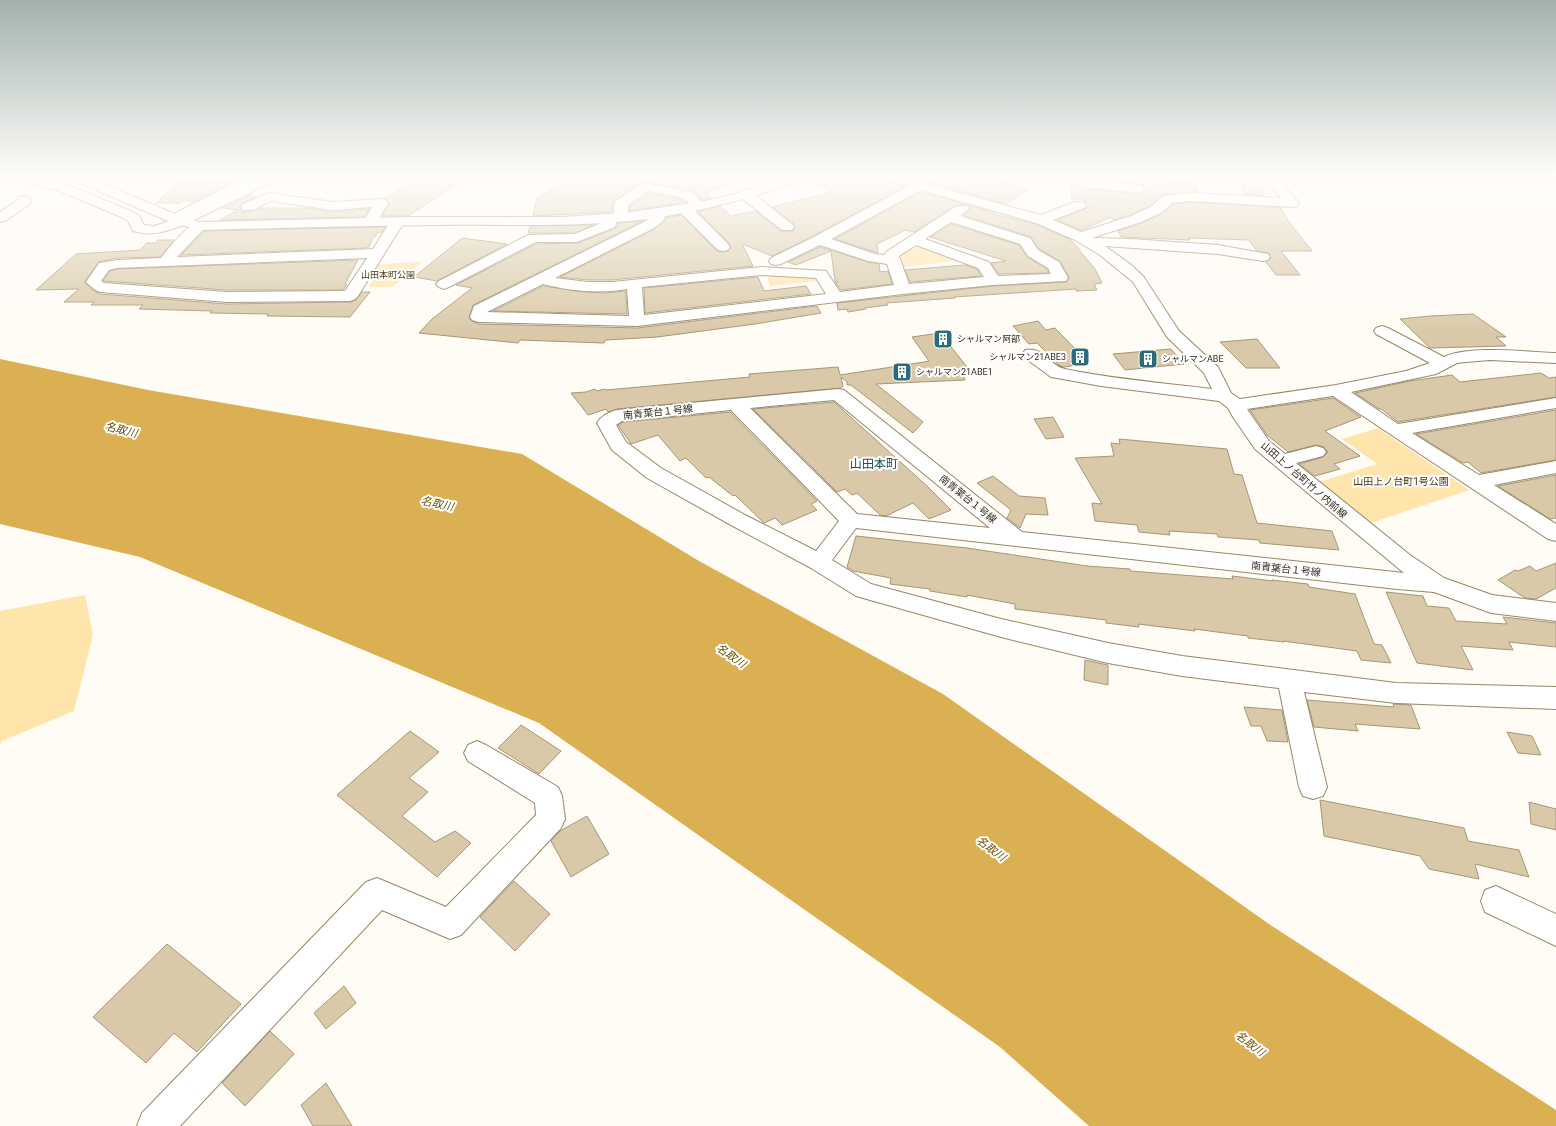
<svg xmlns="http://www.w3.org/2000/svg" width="1556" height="1126" viewBox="0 0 1556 1126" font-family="Roboto,'Noto Sans JP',sans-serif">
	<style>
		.green { fill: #ffe4ac }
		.water { fill: #dab052 }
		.building { fill: #d9c9a8; stroke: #a59676; fill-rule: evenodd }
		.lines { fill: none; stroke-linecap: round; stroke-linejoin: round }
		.street-casing { stroke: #968767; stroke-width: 2 }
		.secondary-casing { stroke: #968767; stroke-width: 2 }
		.street { fill: #fff; fill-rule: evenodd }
		.secondary { fill: #fff; fill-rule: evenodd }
		.labels { text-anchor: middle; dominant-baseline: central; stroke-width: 4; stroke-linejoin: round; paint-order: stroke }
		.far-park-label { font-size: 9px; fill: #4a3911; stroke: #fff }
		.far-poi-label { font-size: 9px; fill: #30291c; stroke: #fff; text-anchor: start }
		.street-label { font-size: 10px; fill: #30291c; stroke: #fff }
		.park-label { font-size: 10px; fill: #4a3911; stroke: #fff }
		.water-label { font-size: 11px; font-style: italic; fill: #6c5102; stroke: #fff }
		.quarter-label { font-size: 12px; fill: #194e5d; stroke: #fff }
	</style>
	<rect width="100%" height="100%" fill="#fffbf5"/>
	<path class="green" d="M915,242L964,260L902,267L896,254Z
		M423,262L392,287H369L378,264Z
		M767,275H806L815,278L817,281L770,286Z
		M1378,428L1469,490L1368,524L1316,483L1377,464L1342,439Z
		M85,595L93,635L74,711L2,741L0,745V611Z"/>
	<path class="water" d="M0,359L148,390L522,454L699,561L943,694L1269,924L1556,1110V1126H1089L1000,1047L539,723L140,557L0,524Z"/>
	<path class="building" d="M424,177H469L408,216H382L389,204L387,199L385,198Z
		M570,177H745V179L706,193L711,198L702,200L694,192L646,182L641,183L615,200L612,204V212L533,216L537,198Z
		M806,177H887L890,181L905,186L813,236L772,256L742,244L753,266L612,280H588L560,277L655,229L664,222L666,218L681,215L717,251L723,252L728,251L731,248L729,243L698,212L720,206L731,216L755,211L781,231L792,232L795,228L793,223L772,207L832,192L806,178Z
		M910,177H987L1028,189L1006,204Z
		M1072,177H1143L1166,179V181L1195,183L1198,192L1163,195L1150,206L1130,215L1113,220L1112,217L1081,230L1057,220L1085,209L1089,205L1084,200L1071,198ZM1088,179L1138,184L1143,185L1145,190L1142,193L1138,194L1084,188L1081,183L1084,180Z
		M178,183H228L224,187L194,202L184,200L181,203H156Z
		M1241,185L1261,187L1265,196L1244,194Z
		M921,192L966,204L956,205L914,232L906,230L877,244L878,253L835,239Z
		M648,193L676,198L686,202L630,211V206Z
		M249,195L256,197L242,203L240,208L243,212H253L260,208H306L333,212L369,209L365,217L220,220L238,210L223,208Z
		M1190,202L1281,208L1289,222L1312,251H1281L1300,275H1276L1266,262L1271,258L1269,253L1257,251L1249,240L1189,238L1190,240L1121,237L1118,231L1141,223L1162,214L1173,204Z
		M968,205L994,213L993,214L1035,224L1071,240L1095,269L1102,283L1094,284L1097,290L1076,291V289L954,297L955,298L886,303L888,305L865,308L866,309L848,312L847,309L838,310L837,303L993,286L1067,282L1069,277L1060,261L1039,249L1031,237L963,215L970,209Z
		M643,221L473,305L469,318L472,321L478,324L637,328L817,306L821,313L755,324L657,337L605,340L604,343L520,340L518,343L419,333L432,319L472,288L456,285L536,244L578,243L616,228L618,223Z
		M951,224L1019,245L1027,257L1047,269L1049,273L999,274L991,263L1006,261L930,237Z
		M593,225L575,233H528L530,226Z
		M385,227L382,232L377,233L375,237H373L369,247L365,248L181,255L204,231Z
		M462,238L507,244L437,281L414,277Z
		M158,240H174L160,257L117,258L99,262L85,281V283L94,291L100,294L227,304L350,302L356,300L362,292H370L350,317L267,316L268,314L210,313L212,311L139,309L143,305H91L94,302H64L79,289L36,290L76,254L140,250L147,243H156Z
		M820,247L868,262L879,264L880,272L888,271L892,284L841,290L835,282H838L835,281L831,251L796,265L788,262Z
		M358,260L345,284H347L343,290H227L103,281L110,271L117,269Z
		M965,265L977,269L981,276L910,282L905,270Z
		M758,277L764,291L806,286L811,294L645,313L644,288Z
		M543,286L585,292L606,293L626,291L627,314L493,311Z
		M1473,314L1506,337H1496L1506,346L1430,348L1400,319L1430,316Z
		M1038,321L1046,330L1055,328L1089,363L1064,367L1060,366L1037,343L1029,344L1013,326Z
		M940,333L967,367L961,368L965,380L876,384L923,422L913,433L851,385H847V382L841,377L843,386L841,388L617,409L608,412L606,409L588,415L571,393L586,392L595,389L597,391L605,389L606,390L750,377L749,374L838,367L840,375L924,362L929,361L912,337Z
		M1257,339L1280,368H1246L1220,342Z
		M1171,349L1184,364L1125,370L1113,354Z
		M1541,373L1549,378L1556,377V397L1398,422L1381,409H1379L1355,393L1410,381L1452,375L1460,382Z
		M1333,398L1361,417L1325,431L1360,456L1334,464L1340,469L1315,476L1299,464L1323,457L1328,452L1324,447L1316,445L1288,452L1267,435L1250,410Z
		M834,402L927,486L951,510L929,519L913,503L886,516L880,515L857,493L852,495L845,489L837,492L753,409Z
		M1556,410V460L1481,473L1468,462L1463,463L1416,434Z
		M730,412L817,501L811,504L817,510L782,525L775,518L764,523L735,495L733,496L709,477L706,478L686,458L680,461L658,435L631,444L618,425L623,422Z
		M1053,417L1064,437L1046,439L1034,419Z
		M1119,439L1227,449L1234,474L1242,475L1257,523L1332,531L1339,550L1260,543L1259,540L1218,537L1217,534L1169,531L1170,535L1139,532L1137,525L1095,521L1092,503L1102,504L1075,458L1114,456L1111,443L1120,444Z
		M1556,475V518L1550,519L1498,486Z
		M993,476L1019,496L1045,498L1048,515L1026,514L1020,528L1007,518L1011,510L977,483Z
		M856,536L967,548L1087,566L1130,569V571L1233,579L1232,576L1273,581L1272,580L1308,584L1309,587L1355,594L1374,644L1382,645L1391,663L1361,660L1357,651L1283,641L1284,642L1248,638V636L1194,629L1195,631L1138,624L1139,627L1106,623V620L1015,609V604L967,595V597L930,591V589L890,584L891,578L853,571L847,567Z
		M1556,563V588L1536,599L1525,598L1498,580L1515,570L1518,571L1530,566L1536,571Z
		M1386,592L1423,596L1427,606L1449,608L1456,621L1507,624L1503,617L1556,623V647L1509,642L1513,650L1461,646L1473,670L1417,663Z
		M1085,660L1108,665V685L1084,680Z
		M1307,700L1394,707L1393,704L1411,705L1420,729L1355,724L1358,731L1314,727Z
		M1244,707L1282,710L1288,742L1267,741L1261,726H1251Z
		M521,725L561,751L539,774L498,748Z
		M410,731L439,752L409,778L428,792L402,816L435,842L455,831L471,843L437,877L337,795Z
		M1507,732L1532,736L1541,755L1518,753Z
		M1320,800L1464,828L1468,841L1519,850L1529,877L1475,864L1479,879L1429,869L1420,856L1324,836Z
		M1529,802L1556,809V830L1531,824Z
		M587,816L609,854L571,877L551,841L560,831Z
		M514,881L550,914L515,951L480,917Z
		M167,944L241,1004L197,1052L174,1033L146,1063L93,1017Z
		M344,986L356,1003L326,1029L314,1013Z
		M270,1031L294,1054L245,1106L222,1083Z
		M326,1083L352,1126H313L301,1105Z"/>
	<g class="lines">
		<defs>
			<path id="street" d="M0,177H35L65,184L131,211L139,216L144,225L154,226L170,221L168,219L170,216L238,181L176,182L172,181L171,177H261L259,180L186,219L188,221L186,224C168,231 152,237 133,231L128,221L121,217L57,190L29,183L0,181Z
				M888,177H906L948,190L1041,215L1074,202H1084L1086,205L1084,208L1053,220L1081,232L1131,216L1151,207L1163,196L1168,195L1190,193L1281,198L1272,187L1267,177H1279L1284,186L1299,203L1297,206L1292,207L1190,201L1172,203L1161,213L1141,222L1092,238L1131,239L1218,245L1268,254L1270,257L1268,260L1263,261L1218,254L1105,246L1130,264L1143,276L1179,331L1218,367L1231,393L1240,399L1336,385L1406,371L1430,363L1376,334L1374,331L1376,328L1382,326L1388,328L1444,357C1469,345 1527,352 1556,353V363L1490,360L1466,362L1457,363L1436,374L1351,392L1398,424L1556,398V408L1412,433L1479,475L1556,461V473L1494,485L1556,524V541L1548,539L1333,396L1247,409L1269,441L1285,454L1316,446L1323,448L1326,452L1323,456L1296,463L1410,555L1444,578L1492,595L1556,603V621L1491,613L1434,592L1397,589L856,528L832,560L871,584L1001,619L1108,643L1182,656L1396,683L1556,687V709L1396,703L1304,692L1327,787L1323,796L1313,799L1303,796L1299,787L1279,688L1182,676L1108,663L1001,637L856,596L811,568L731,525L647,478L612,450L597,423C601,416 609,412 617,410L838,389L844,390L1022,532L1404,573L1255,449L1233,417L1228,408L1219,401L1101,386L1057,378L1051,377L1025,358L1023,354L1025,350C1043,346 1050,366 1065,369C1113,379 1163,383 1212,389L1204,373L1167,337L1133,282L1100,255L1075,240L1036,223L921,190L831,239L875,254L884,255L886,252L957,206H967L969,209L960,216L1030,238L1038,250L1059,262L1068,278L1066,281L993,285L903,294L637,326L478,322L472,320L470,317L474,306L644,222L652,216L654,210H664L666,213L663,221L654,228L555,278L588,282H612L761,267L826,271L840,292L894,285L887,264L868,261L820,245L781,264L776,265L771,264L769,261L771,258L814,237L909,186L890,180ZM951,222L1020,244L1028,256L1048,268L1051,274L998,276L989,262L925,239ZM916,245L978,268L984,277L909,284L899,256ZM761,275L816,278L826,294L644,315L642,287ZM543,284C570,291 599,294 627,289L629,316L487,312ZM834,400L990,528L857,514L750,408ZM731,410L839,521L816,551L745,515L661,468L626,442L616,425L622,421Z
				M1372,177H1394L1395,178L1393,181L1389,182L1374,180Z
				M1088,180L1138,185L1142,186L1144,189L1142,192L1138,193L1084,187L1082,184L1084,181Z
				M646,183L694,193L705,206L703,209C691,212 692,203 684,199C676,195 658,193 648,191L628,205V217L626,220H617L615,227L577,242H536L449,287L444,289L439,287L436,284L439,281L528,235L575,234L604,222L606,215H614V204L616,201L642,184Z
				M745,190L750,191L792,224L794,227L792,230H782L740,197L739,194L740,191Z
				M269,193L333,202L381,199L386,200L388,203L375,225H365L363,222L372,207L333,210L271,201L253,210H243L241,207L243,204Z
				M24,196L29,197L31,201L30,204L5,221L0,222V212L18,200L19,197Z
				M685,205L690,206L728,244L730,247L728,250L723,251L718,250L680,212L678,209L680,206Z
				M397,218L402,219L404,222L358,296L355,299L350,301L227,302L100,292L95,290L86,282L99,263L117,260L161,258C170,247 190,219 205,223L207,226L177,257L373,249L392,219ZM367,258L345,291L227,292L104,283L101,281L109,270L117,268Z
				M477,741L486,745L558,787L562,796L565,819L561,828L461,935L450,939L382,910L180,1126H137L142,1113L366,882L377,878L446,907L536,815L535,803L468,761L464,753L468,745Z
				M1496,886L1556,914V946L1485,912L1481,901L1485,890Z"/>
			<path id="secondary" d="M71,177H87L180,216L264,177H279L277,180L194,220L200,222L407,217H561L623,213L700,202L738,193L788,177H805L803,180C755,197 706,210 656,218C583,228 509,224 436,225C357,226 278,228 200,230L170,222L73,180Z"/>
		</defs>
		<use href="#street" class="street-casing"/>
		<use href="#secondary" class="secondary-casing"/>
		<use href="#street" class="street"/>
		<use href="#secondary" class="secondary"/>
	</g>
	<linearGradient id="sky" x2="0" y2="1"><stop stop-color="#a2b2ac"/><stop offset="0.53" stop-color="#fffdfa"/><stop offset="1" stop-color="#fffdfa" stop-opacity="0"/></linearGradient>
	<rect width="1556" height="334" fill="url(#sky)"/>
	<defs>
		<symbol id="building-square" viewBox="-11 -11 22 22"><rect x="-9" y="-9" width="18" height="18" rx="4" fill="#2a6b7e" stroke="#fff"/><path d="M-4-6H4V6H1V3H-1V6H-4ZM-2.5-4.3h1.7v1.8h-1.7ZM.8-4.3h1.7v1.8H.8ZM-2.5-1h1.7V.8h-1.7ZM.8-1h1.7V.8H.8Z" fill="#fff"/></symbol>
	</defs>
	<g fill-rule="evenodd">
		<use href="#building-square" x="932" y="328" width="22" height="22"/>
		<use href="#building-square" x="1069" y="346" width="22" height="22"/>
		<use href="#building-square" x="1137" y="348" width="22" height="22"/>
		<use href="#building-square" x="891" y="361" width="22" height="22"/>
	</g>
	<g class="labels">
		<g class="far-park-label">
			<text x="388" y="275">山田本町公園</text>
		</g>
		<g class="far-poi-label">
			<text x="957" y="339">シャルマン阿部</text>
			<text x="1066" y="357" text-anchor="end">シャルマン21ABE3</text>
			<text x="1162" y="359">シャルマンABE</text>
			<text x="916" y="372">シャルマン21ABE1</text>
		</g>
		<g class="street-label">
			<text transform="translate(658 412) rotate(-6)">南青葉台１号線</text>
			<text transform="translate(1304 480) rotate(41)">山田上ノ台町竹ノ内前線</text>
			<text transform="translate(968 499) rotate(39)">南青葉台１号線</text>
			<text transform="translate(1286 569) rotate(6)">南青葉台１号線</text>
		</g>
		<g class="park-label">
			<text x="1401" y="481">山田上ノ台町1号公園</text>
		</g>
		<g class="water-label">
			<text transform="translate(121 430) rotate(14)">名取川</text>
			<text transform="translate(437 504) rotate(12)">名取川</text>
			<text transform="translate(731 656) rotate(35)">名取川</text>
			<text transform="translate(991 849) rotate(37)">名取川</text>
			<text transform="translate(1250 1044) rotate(37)">名取川</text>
		</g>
		<g class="quarter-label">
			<text x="874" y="464">山田本町</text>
		</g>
	</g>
</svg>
